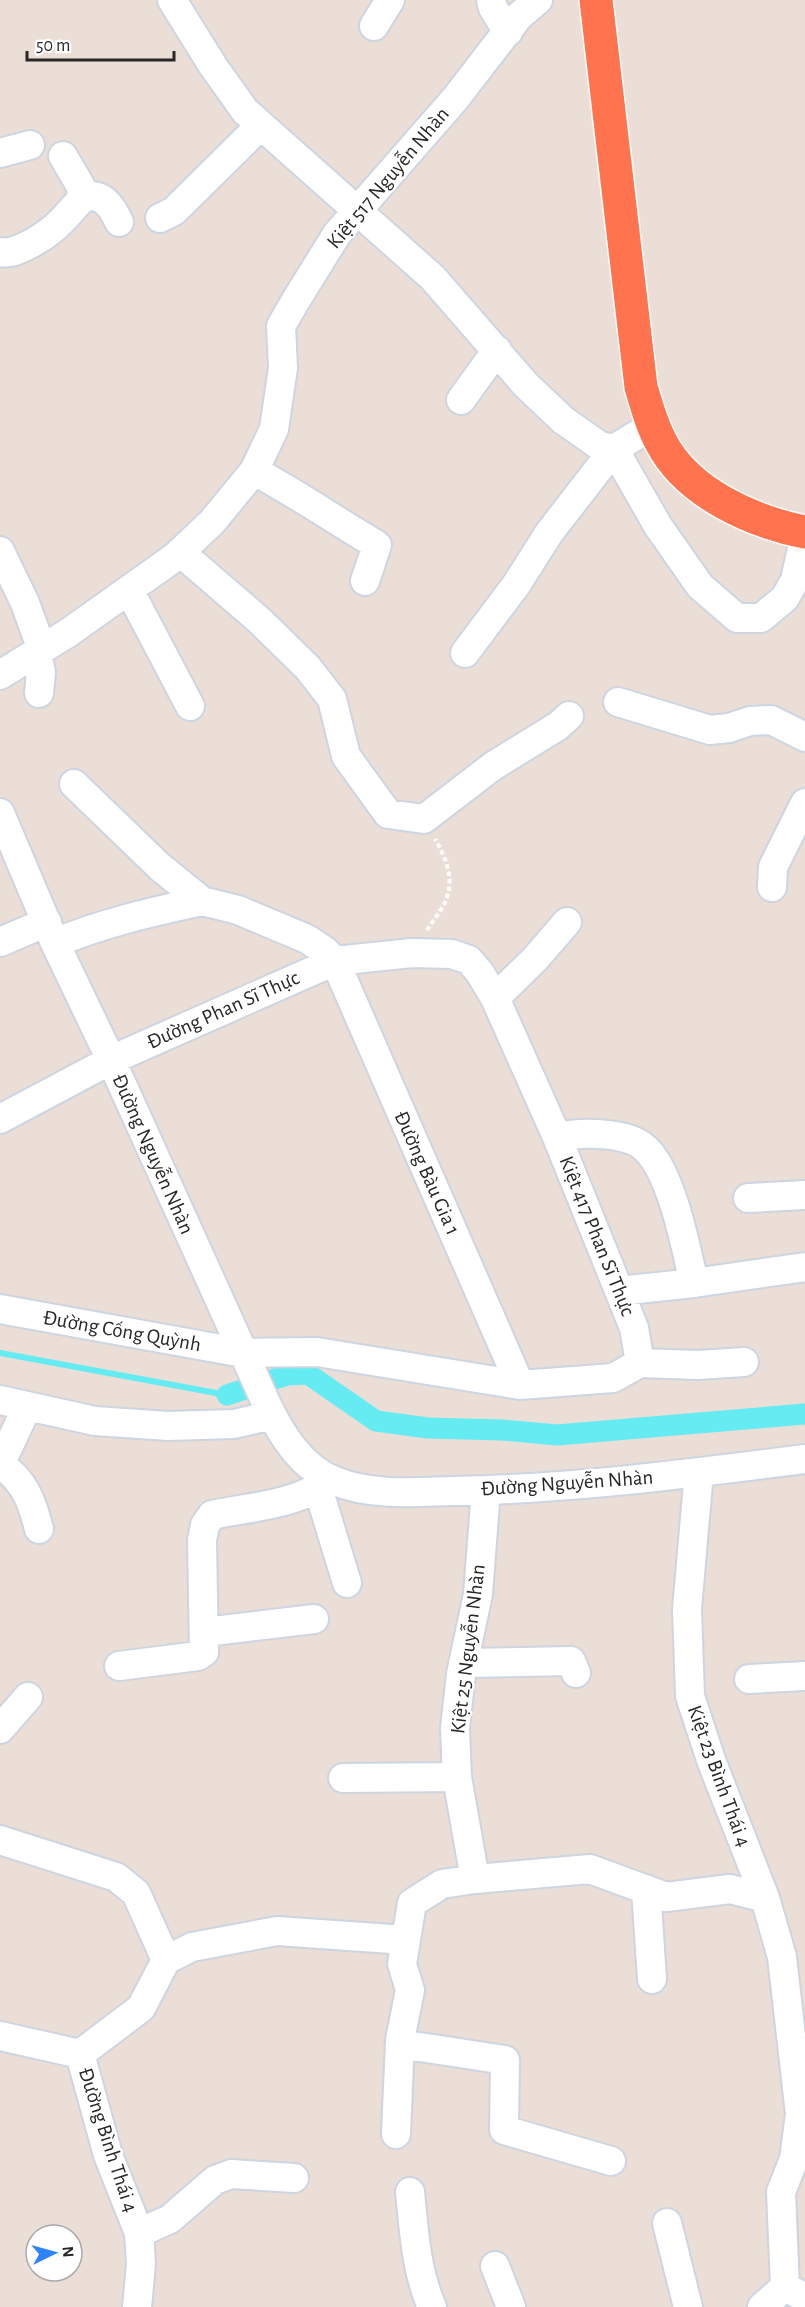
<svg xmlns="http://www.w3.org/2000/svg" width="805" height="2307" viewBox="0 0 805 2307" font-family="'Alegreya Sans',sans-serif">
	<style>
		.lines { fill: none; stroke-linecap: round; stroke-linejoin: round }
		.stream { stroke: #65ebf2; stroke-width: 6 }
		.canal { stroke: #65ebf2; stroke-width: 21 }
		.minor-casing { stroke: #cdd5e1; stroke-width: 32 }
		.highway-casing { stroke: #fff; stroke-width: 36 }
		.path { stroke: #fff; stroke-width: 4; stroke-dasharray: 4.5 3; stroke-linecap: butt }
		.minor { stroke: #fff; stroke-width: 28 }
		.highway { stroke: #ff744e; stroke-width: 33 }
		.labels { text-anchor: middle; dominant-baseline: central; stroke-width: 5; stroke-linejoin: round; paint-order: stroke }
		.street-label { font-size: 21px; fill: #272727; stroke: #fff }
	</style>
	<rect width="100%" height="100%" fill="#eaded7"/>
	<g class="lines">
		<path class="stream" d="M0,1353L227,1395"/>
		<path class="canal" d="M227,1395L287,1375L308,1374L376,1421L428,1428L502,1430L557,1435L805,1414"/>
		<defs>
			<path id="minor" d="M172,0L213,66L245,111L433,278L526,385L563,420L600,446L614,449
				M491,0L493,8L508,32
				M374,26L390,0
				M0,153L30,145
				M63,156L80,185L83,197
				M160,218L174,211L261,125
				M0,252C9,254 18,250 26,246C53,233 64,219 83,197C102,192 112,206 119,222
				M461,400L497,350
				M614,449L658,526L700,586L737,618H761L785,598L795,580L805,535
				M254,471C296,493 336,521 377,545L365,581
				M0,551L25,603L42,650
				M180,552L260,621L308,668L332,699L346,756L388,814L424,819L493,766L558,726L569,716
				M129,590L190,706
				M37,653L41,672L39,693
				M465,653L516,585L549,533L614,449L653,425
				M0,675L68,633L175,557L212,522L254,471L274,429L283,368L281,326L296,300L337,234L455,99L519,16L538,0
				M618,702L710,730L729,728L750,721L771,720L805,737
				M74,784L160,867L202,901L238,910L307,939L325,951L335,961L520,1385
				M0,813L55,943L111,1060L267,1405C282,1436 302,1468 335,1481C371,1496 415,1492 452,1491C571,1489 688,1474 805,1459
				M772,887L773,867L805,803
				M0,942L47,922
				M55,943C103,923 151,912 202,901
				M495,998L535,959L567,922
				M0,1119L111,1060L335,961L412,953L452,954L469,960L480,973L495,998L557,1137L634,1328L640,1363
				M557,1137C580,1132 628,1131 646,1149C672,1174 686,1248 694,1283
				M748,1198L805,1195
				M619,1291L694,1283L805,1267
				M0,1309L243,1353L317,1352L520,1385L613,1378L640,1363
				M640,1363L698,1365L744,1362
				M0,1400L95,1421L168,1426L234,1424L272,1415
				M0,1464C25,1481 32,1502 39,1529
				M0,1465L27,1407
				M699,1472L687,1609L690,1696L711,1760L765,1898L782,1957L800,2114L794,2159L781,2192L785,2287
				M318,1488L347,1583
				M205,1632L314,1619
				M463,1663L571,1661L576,1673
				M119,1666L198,1656L204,1652L202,1540L205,1525L212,1515C253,1506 296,1506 330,1479
				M749,1679L805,1676
				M0,1729L28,1697
				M343,1778L457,1777
				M0,1840L116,1877L136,1893L166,1960
				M475,1879L457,1777L455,1728L461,1674L478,1594L486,1490
				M646,1889L652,1979
				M0,2036L80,2054L141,2008L166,1960L192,1947L277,1931L406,1940
				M400,2044L505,2060L504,2130L611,2161
				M80,2054L108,2155L139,2233L170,2219L215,2180L231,2174L294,2178
				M396,2134L400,2040L410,1990L402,1964L412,1903L442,1884L475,1879L590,1869L666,1897L730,1889L765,1898
				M410,2192C414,2231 416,2271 432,2307
				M667,2223L688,2307
				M495,2266L511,2307
				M785,2287L802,2296L805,2300
				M137,2307L141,2264L139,2233
				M762,2307L785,2287"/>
			<path id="highway" d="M596,0L641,387C647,407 652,426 662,444C688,493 753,522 805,532"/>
		</defs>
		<use href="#minor" class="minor-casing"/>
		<use href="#highway" class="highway-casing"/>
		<path class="path" d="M427,930C433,920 444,908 447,897C454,876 445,856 435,839"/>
		<use href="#minor" class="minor"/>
		<use href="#highway" class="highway"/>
	</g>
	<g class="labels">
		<g class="street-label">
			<text transform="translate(388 178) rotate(-50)">Kiệt 517 Nguyễn Nhàn</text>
			<text transform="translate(223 1010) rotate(-24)">Đường Phan Sĩ Thực</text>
			<text transform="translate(153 1154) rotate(66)">Đường Nguyễn Nhàn</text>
			<text transform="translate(427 1173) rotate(66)">Đường Bàu Gia 1</text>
			<text transform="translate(597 1236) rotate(68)">Kiệt 417 Phan Sĩ Thực</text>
			<text transform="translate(122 1331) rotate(10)">Đường Cống Quỳnh</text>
			<text transform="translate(567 1483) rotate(-4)">Đường Nguyễn Nhàn</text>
			<text transform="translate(468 1649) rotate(-83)">Kiệt 25 Nguyễn Nhàn</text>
			<text transform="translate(719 1776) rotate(70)">Kiệt 23 Bình Thái 4</text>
			<text transform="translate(108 2140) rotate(72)">Đường Bình Thái 4</text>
		</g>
	</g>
	<g transform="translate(54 2253) rotate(85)"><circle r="28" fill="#ffffff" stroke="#a9a9a9" stroke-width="1.5"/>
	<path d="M0-4.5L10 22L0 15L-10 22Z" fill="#3083ff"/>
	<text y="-9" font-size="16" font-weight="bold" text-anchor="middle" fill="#272727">N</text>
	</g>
	<path d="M27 51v9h147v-9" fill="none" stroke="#272727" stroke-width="3"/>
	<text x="36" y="51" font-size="18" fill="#272727" stroke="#ffffff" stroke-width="4.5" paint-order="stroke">50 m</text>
</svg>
